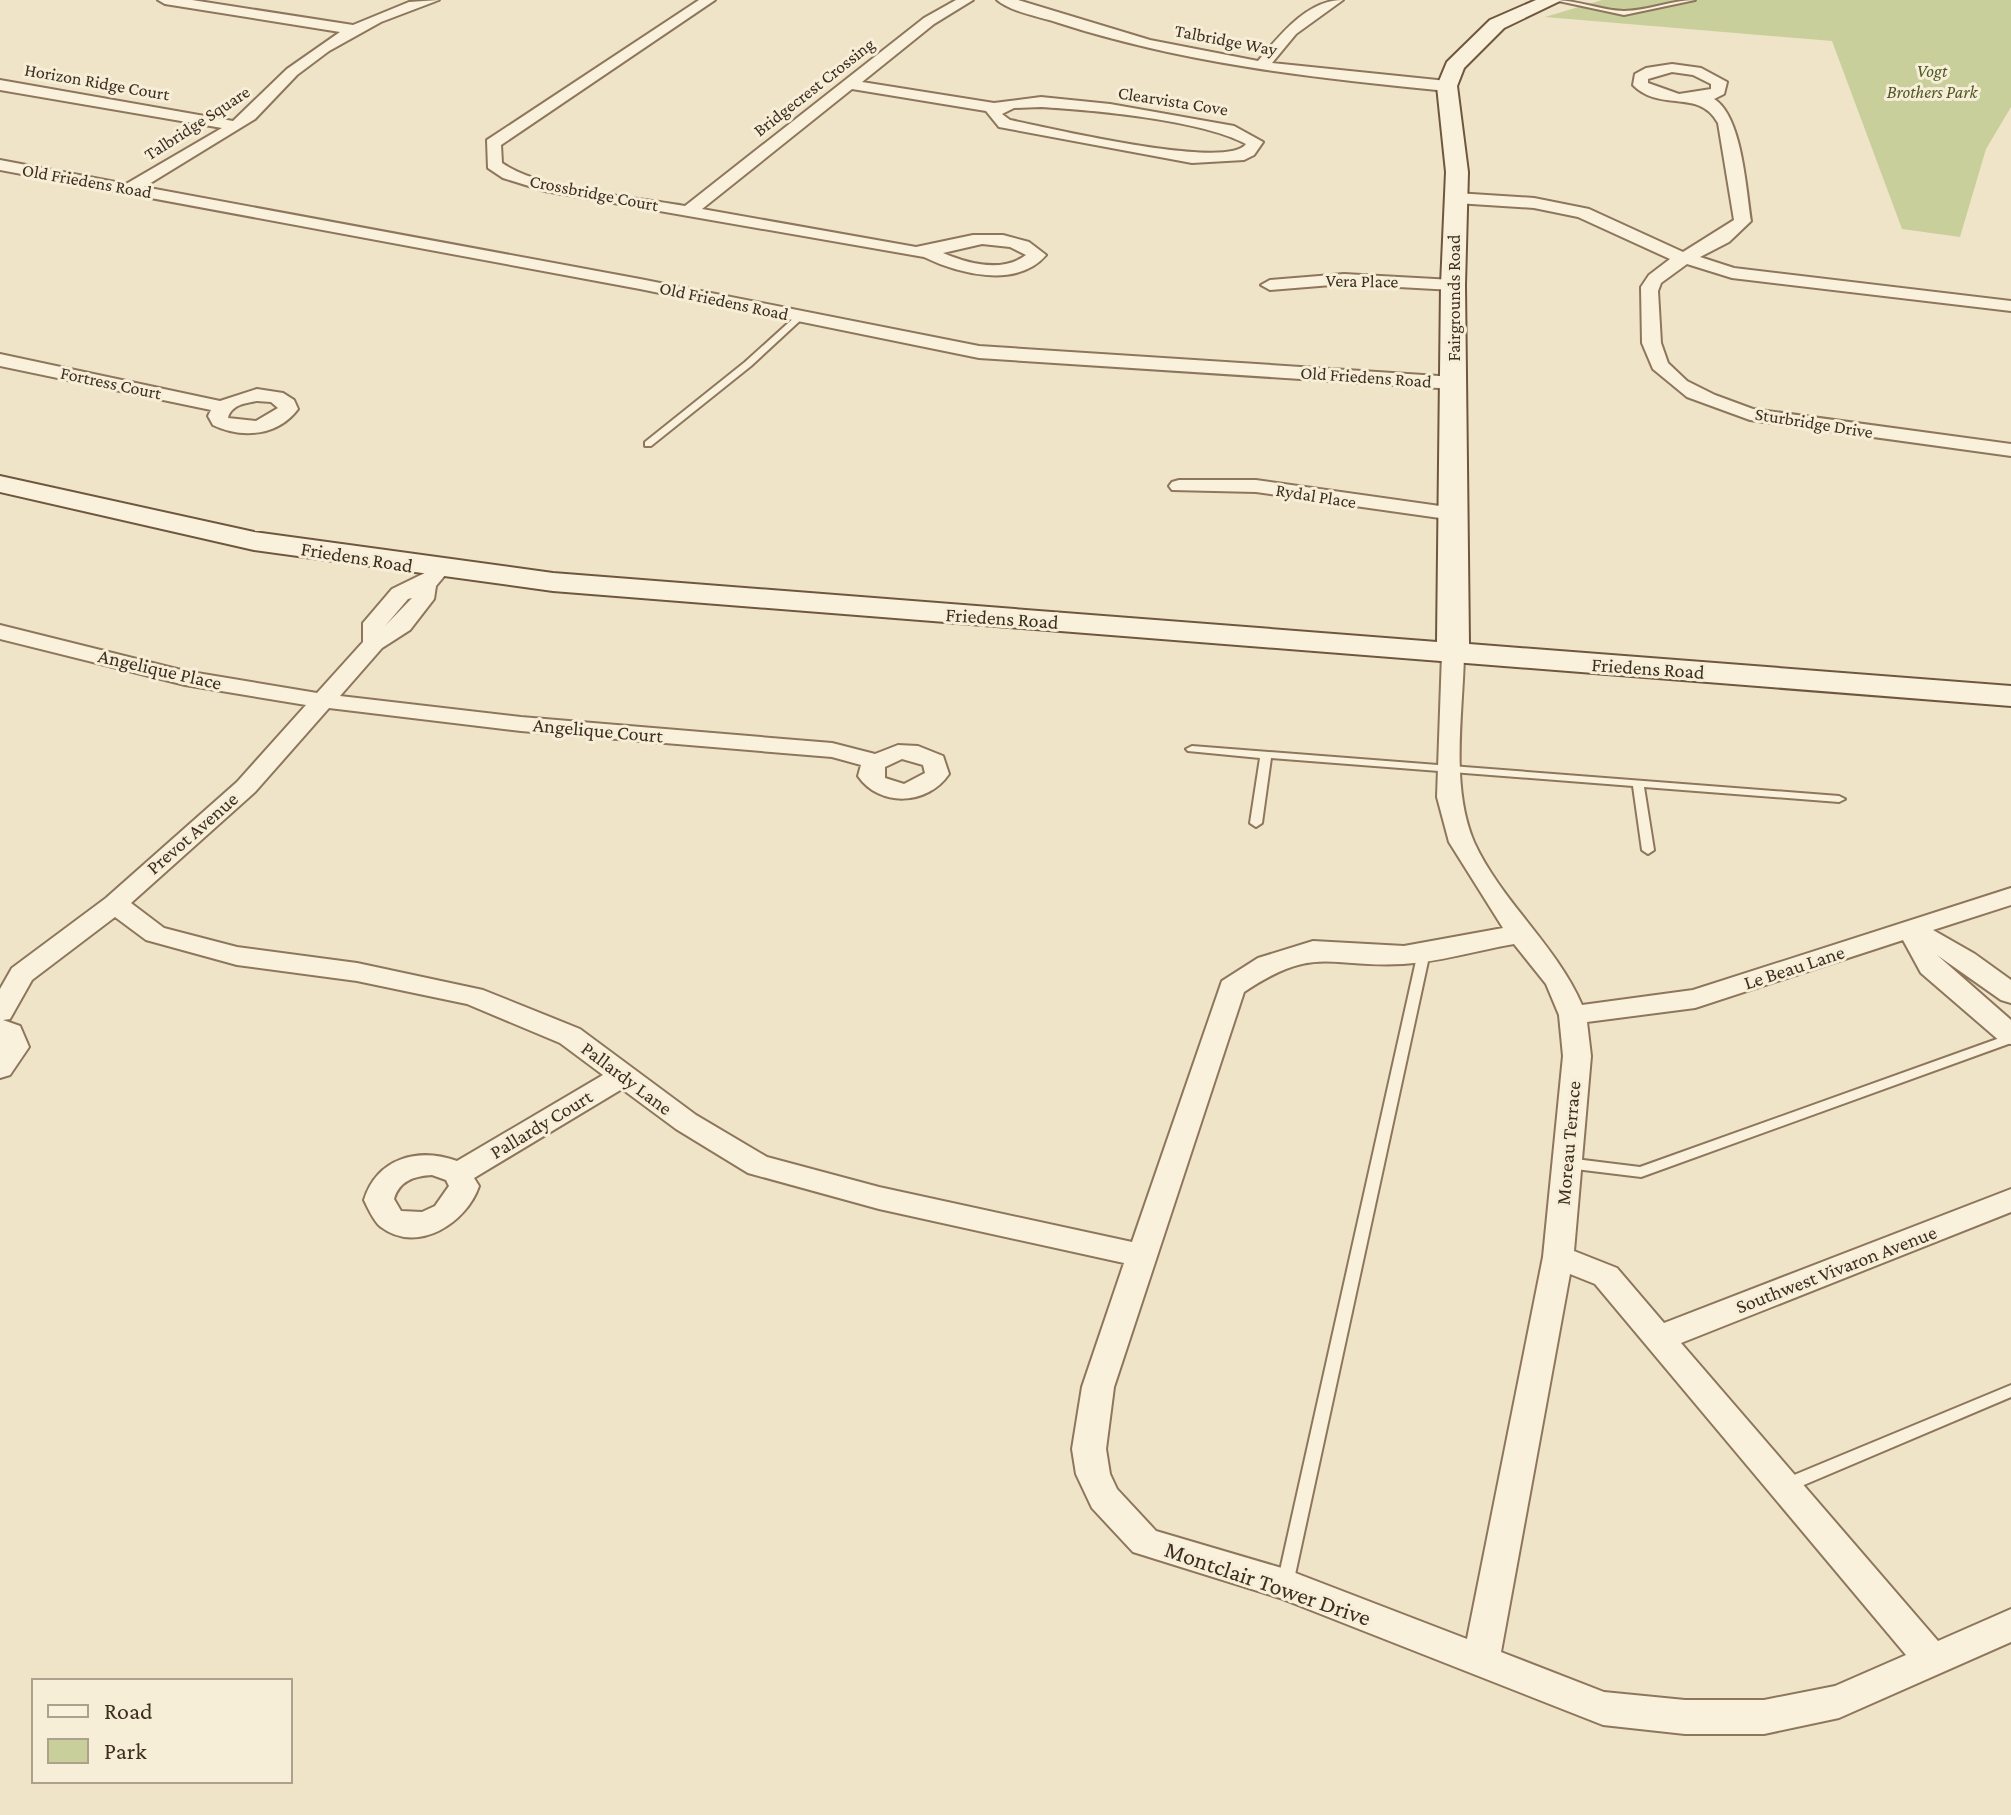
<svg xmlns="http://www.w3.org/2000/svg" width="2011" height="1815" viewBox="0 0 2011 1815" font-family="'Crimson Pro',serif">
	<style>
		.green { fill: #c9cf9b }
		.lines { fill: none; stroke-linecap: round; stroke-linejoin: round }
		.lane-casing { stroke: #8d765c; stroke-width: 4 }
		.street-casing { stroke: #8d765c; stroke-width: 4 }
		.secondary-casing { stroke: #6f573f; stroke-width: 4 }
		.lane { fill: #faf1dc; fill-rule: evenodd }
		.street { fill: #faf1dc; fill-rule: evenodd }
		.secondary { fill: #faf1dc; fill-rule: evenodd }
		.labels { text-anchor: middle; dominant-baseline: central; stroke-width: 6; stroke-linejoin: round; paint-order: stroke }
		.far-street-label { font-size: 18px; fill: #3d2e20; stroke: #f7eed8 }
		.far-park-label { font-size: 18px; font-style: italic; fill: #4d5a26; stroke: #f7eed8 }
		.street-label { font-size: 20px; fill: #3d2e20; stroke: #f7eed8 }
		.near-street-label { font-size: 24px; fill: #3d2e20; stroke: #f7eed8 }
	</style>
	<rect width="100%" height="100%" fill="#f0e4c8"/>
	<path class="green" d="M1602,0H2011V107L1986,149L1960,237L1902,229L1832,41L1545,17Z"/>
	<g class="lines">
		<defs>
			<path id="lane" d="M1554,0C1578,0 1603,11 1624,11C1648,11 1671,0 1695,0L1624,15Z
				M797,315L804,317L751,366L651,446H645V442L745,362Z
				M1192,746L1839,796L1845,799L1839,802L1644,787L1654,850L1648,854L1642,850L1633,786L1271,758L1262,823L1256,827L1250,823L1260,758L1188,751L1186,749Z
				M1424,948L1430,952L1293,1584L1291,1589L1285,1591L1279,1589L1277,1584L1418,952Z
				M2011,1034V1043L1641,1177L1567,1168L1562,1166L1560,1163L1562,1160L1567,1158L1640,1167Z
				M2011,1385V1397L1792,1490L1787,1491L1782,1490L1779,1485L1782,1480Z"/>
			<path id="street" d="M158,0H192L353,25L409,2L439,0L381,22L329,51L297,75L255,119L144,187L640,279L979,346L1454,377L1464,383L1454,389L979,358L640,289L0,170V160L126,184L222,128L0,90V80L233,121L287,69L340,32L165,4Z
				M699,0H715L501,145L502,163C543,191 634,197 685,206L924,18L956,0H973L934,24L862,82L994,103L1041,97L1110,104L1234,126L1263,142L1254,155L1244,160L1192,163L999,127L986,111L852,89L702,209L916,247L973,235H1003L1029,242L1046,255C1017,289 959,274 924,257L545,191L503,178L488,168L487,140ZM1041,107C1093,110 1202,120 1246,144C1227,171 1046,127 1010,120L1002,114L1014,108ZM982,244L1010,247L1026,255C1002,273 969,264 943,253Z
				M997,0H1018L1150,40L1258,61C1280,35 1307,0 1343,0L1296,34L1272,63L1447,81L1455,86L1447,91C1314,78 1186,64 1059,23C1041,17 1011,12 997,0Z
				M1672,64L1701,68L1727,82L1724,94L1714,99C1742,116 1746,189 1751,221L1729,242L1700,257L1734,268L2011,301V311L1732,278L1687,264L1661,283L1658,291L1661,343L1668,363L1687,381L1715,395L1753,409L2011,444V456L1750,420L1687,397L1653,369L1642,343L1641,287L1649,275L1670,259L1578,217L1534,208L1456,203L1448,198L1456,193L1534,198L1589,209L1683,252L1734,220L1718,123C1699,88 1661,113 1633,85L1635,74L1646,68ZM1672,72L1693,75L1711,84V89L1679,94L1648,83V79Z
				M1344,274L1453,280L1462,285L1453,290L1344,284L1270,290L1261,285L1270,280Z
				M0,354L220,401L257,389L283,393L294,400L298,409C278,436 242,439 213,425L208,416L211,410L0,366ZM257,401L271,402L278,408L256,421L228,418C231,405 245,403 257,401Z
				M1179,480H1256L1454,508L1464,514L1454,520L1256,492L1172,490L1169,486L1172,482Z
				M435,568L446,574L436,586L434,599L410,630L382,648L340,696L521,717L832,743L875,754L898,745L918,746L943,756L949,774C928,805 880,808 858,776L861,765L832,757L521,731L329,708L255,792L131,903L164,928L237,947L357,963L483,990L580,1029L696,1115L767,1157L879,1187L1132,1242L1222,981L1258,958L1313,941L1404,946L1503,928L1449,842L1437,797L1442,654L1445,649H1461L1464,654C1463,713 1450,786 1474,842C1501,901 1556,945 1582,1005L1693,990L2011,888V905L1933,930L1975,954L2011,980V1003L2001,1000L1937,955L2011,1020V1044L2001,1042L1921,973L1903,940L1695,1008L1587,1022L1591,1056L1574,1251L1617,1268L1664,1323L2011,1189V1212L1681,1343L1938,1641L2011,1609V1642L1839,1718L1764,1734H1685L1603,1725L1280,1598L1133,1552L1092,1508L1076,1474L1072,1449L1082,1387L1124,1263L879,1209L748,1173L676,1129L622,1089L474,1178L479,1186C467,1222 418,1255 381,1227C374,1222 368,1208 364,1200C377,1158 418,1147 457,1161L603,1075L560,1043L467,1004L357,981L237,965L146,940L115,917L32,980L10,1019L3,1020L20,1026L29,1047L10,1075L0,1078V989L12,968L106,898L237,782L306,705L185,685L0,639V625L185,671L317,693L363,642V623L392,589ZM412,598L385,626L408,599ZM902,759L923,765L925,773L904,784L885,778V767ZM1514,944L1546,984L1559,1015L1563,1056L1543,1257L1467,1639L1285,1569L1156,1531L1117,1489L1110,1474L1106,1449L1114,1387L1244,992C1316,944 1328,968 1403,964C1440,962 1478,950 1514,944ZM432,1175L446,1180L449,1186L435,1206L422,1212L401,1211L394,1199C399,1181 414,1176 432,1175ZM1570,1274L1595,1284L1906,1655L1835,1686L1764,1700H1685L1604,1692L1501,1652Z"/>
			<path id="secondary" d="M1536,0H1562L1504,28L1464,68L1457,86L1468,172L1465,285L1469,644L2011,686V706L553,591L254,550L0,492V476L254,532L553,573L1437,642L1441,285L1446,172L1437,86L1447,62L1490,20Z"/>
		</defs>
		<use href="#lane" class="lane-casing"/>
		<use href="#street" class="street-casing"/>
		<use href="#secondary" class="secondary-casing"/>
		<use href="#lane" class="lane"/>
		<use href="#street" class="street"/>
		<use href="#secondary" class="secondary"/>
	</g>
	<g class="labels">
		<g class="far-street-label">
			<text transform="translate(1226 40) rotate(11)">Talbridge Way</text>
			<text transform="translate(97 82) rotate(10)">Horizon Ridge Court</text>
			<text transform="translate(814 87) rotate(-38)">Bridgecrest Crossing</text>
			<text transform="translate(1173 101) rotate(9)">Clearvista Cove</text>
			<text transform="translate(197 123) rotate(-33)">Talbridge Square</text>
			<text transform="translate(87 181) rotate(10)">Old Friedens Road</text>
			<text transform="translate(594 193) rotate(11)">Crossbridge Court</text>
			<text transform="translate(1362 281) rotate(1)">Vera Place</text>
			<text transform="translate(1454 298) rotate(-90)">Fairgrounds Road</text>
			<text transform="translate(724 301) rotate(12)">Old Friedens Road</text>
			<text transform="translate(1366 377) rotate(4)">Old Friedens Road</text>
			<text transform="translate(111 383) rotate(12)">Fortress Court</text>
			<text transform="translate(1814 423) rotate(9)">Sturbridge Drive</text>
			<text transform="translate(1316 496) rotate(9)">Rydal Place</text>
		</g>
		<g class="far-park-label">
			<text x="1932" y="71">Vogt<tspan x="1932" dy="21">Brothers Park</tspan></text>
		</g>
		<g class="street-label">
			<text transform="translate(357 557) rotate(9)">Friedens Road</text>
			<text transform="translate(1002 618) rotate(4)">Friedens Road</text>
			<text transform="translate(1648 668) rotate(4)">Friedens Road</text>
			<text transform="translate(160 669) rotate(13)">Angelique Place</text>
			<text transform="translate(598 730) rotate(5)">Angelique Court</text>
			<text transform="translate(192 833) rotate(-41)">Prevot Avenue</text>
			<text transform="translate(1794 967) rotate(-18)">Le Beau Lane</text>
			<text transform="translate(627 1078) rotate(37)">Pallardy Lane</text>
			<text transform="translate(541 1124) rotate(-31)">Pallardy Court</text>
			<text transform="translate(1568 1143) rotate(-85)">Moreau Terrace</text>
			<text transform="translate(1836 1269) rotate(-21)">Southwest Vivaron Avenue</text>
		</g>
		<g class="near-street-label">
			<text transform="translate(1268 1583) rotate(19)">Montclair Tower Drive</text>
		</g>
	</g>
	<rect x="32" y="1679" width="260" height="104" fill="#f7eed8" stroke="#ada18e" stroke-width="2"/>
	<rect x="48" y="1705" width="40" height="12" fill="#faf1dc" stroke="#ada18e" stroke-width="2"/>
	<text x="104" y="1719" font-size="24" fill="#3d2e20">Road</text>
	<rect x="48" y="1739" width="40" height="24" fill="#c9cf9b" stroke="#ada18e" stroke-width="2"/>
	<text x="104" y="1759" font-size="24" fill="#3d2e20">Park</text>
</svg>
